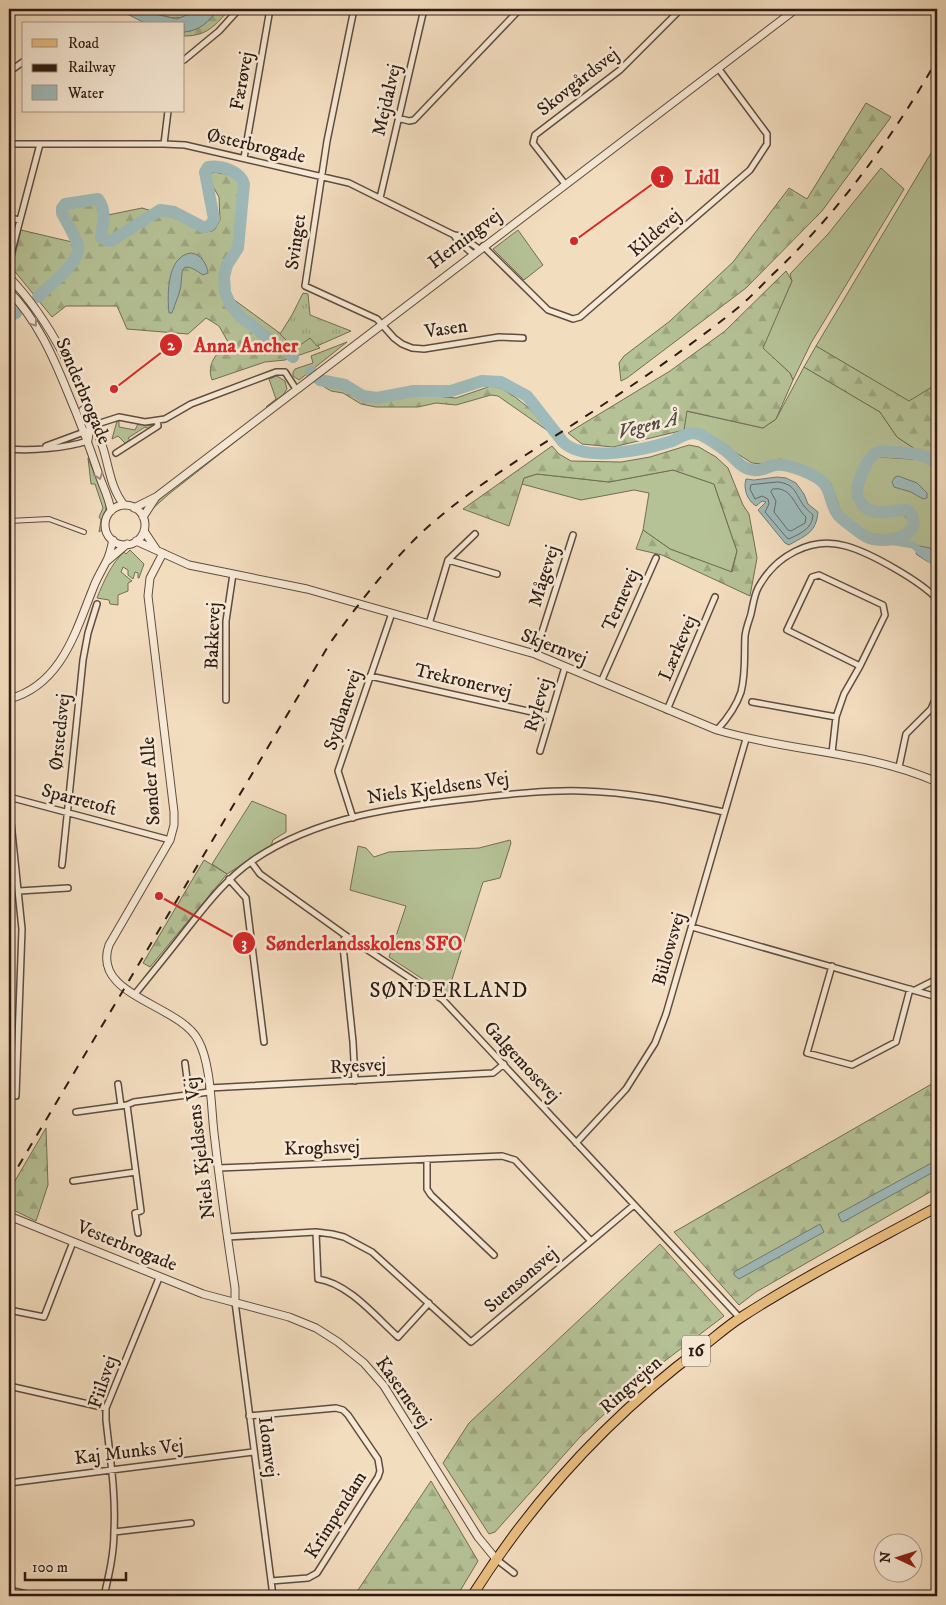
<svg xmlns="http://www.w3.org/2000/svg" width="946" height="1605" viewBox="0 0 946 1605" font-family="'IM FELL DW Pica',serif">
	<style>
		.grass { fill: #b5c296; stroke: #726e54 }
		.forest { fill: url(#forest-firs); stroke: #726e54 }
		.park { fill: url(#park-tufts); stroke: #726e54 }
		.garden { fill: url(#garden-dots); stroke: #726e54 }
		.water { fill: #9ebaba; stroke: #717a77 }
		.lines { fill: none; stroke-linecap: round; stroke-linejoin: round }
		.shore { stroke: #666a66; stroke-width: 1 }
		.canal { stroke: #9ebaba; stroke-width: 7 }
		.river { stroke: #9ebaba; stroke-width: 12 }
		.pedestrian-casing { stroke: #5f4c3e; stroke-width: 6 }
		.minor-casing { stroke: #5f4c3e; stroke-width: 8 }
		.tertiary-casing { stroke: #5f4c3e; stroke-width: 9 }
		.primary-casing { stroke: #2e1b13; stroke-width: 11 }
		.pedestrian { stroke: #f7e9d5; stroke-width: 4 }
		.minor { stroke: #f7e9d5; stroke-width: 5 }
		.tertiary { stroke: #f7e9d5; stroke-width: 7 }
		.primary { stroke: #eabe80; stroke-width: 9 }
		.rail { stroke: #2e1b13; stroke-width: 2; stroke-dasharray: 9 9; stroke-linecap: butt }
		.oneway { stroke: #9d8c7e }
		.labels { text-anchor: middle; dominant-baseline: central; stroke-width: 5; stroke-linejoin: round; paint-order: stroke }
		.shield { fill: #f7e9d5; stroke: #6a594d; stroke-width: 1 }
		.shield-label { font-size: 18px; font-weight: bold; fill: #2e1b13 }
		.street-label { font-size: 19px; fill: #2e1b13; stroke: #f7e9d5 }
		.water-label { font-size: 20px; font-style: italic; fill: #504b45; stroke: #f7e9d5 }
		.quarter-label { font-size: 21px; letter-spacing: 1px; fill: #2e1b13; stroke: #f7e9d5 }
		.leader { fill: none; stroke: #d62828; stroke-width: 2 }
		.callout-dot { fill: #d62828; stroke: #f7e9d5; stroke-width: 2 }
		.mark-label { font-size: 15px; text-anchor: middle; font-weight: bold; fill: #fff }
		.callout-label { font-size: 20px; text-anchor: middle; font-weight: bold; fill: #d62828; stroke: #f7e9d5; stroke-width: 5; stroke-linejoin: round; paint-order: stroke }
	</style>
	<defs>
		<pattern id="forest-firs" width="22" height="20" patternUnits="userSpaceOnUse" patternTransform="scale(1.25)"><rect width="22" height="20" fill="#b5c296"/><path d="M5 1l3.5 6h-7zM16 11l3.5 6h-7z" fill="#9ca680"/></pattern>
		<pattern id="park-tufts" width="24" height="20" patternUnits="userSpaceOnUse" patternTransform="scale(1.25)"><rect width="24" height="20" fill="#b5c296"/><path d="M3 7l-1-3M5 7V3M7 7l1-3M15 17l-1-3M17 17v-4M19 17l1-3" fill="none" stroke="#9ca680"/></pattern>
		<pattern id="garden-dots" width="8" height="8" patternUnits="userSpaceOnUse" patternTransform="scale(1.25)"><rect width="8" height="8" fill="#b5c296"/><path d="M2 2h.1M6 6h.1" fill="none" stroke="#9ca680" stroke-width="1.8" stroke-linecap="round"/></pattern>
	</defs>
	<rect width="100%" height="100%" fill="#f3ddbf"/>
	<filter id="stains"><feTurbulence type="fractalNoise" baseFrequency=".004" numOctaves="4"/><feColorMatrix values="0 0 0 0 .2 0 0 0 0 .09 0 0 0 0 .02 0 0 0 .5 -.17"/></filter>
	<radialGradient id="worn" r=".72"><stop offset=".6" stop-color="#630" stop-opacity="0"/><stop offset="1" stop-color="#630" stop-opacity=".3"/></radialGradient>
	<path class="grass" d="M937,143V384L910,402L816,346Z
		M881,168L904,189L811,343L793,380L790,373L762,348L792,281L790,274L828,234Z
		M518,230L543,265L524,280L493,249Z
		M347,342L299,380L293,376V372L295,369L313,363L311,356Z
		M804,367L880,412L897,437L918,451L884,447L875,449L870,452L855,481V493L861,507L870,515L880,516L903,514L909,521L908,529L904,532L887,536L868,533L842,514L831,484L826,478L780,459L762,464L752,463L700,430L694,429L684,430L686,411L763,428L776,419Z
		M277,376L285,381L287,389L283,395L266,407L276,399L269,379Z
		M291,398L169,494L152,509L153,506L162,497Z
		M117,421H119V427L135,430L138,424L155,426L150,429L145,427L128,438L131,441L126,444L118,436L112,439Z
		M879,457L925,460L933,466L937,473V564L931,560L932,559L920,546L917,547L913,544L899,541C917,534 916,532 917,514C903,493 884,520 868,506C866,504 863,499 861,496C862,482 867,466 879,457Z
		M88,458L106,503C107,513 101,520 102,530L99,532L101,520L99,517L103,508L95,484H91Z
		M673,470L714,484L737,551L731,572L670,549L643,530L649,493L634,490L581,500L522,484L524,478L537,474L609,482Z
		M130,550L144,564L139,578H138V573L135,572L133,579L128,575V570L123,567L121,572L132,581L128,583V591L118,595V605L110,604L109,600L97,598C104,581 111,564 124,552L126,554Z
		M252,801L286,815V832L273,840L271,846L227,874L212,864Z
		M510,840L511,843L500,878L483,882L447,995L389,957L406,906L350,890L358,846L366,848L374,857L389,852L479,848Z"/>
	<path class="forest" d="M219,9H230C215,25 208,36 184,36V32C202,30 207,21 219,9Z
		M866,103L891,117L822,211L746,288L627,378L621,381L619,363L624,356L670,321L733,262L789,188L807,199Z
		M214,172L235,176L240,184L236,244L221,277L222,291L281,334L310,338L320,348L285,360L265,362L212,380C206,363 217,354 228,342L219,326L206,318L188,334L127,329L117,306H66L52,317L12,268L21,230L72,242L66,214L68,207L94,203L108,215L142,208L172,217L205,232L212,231L215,229L220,220L219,197L208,178L210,174Z
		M786,271L792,281L763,348L790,373L793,380L776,419L763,428L687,411L684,430L613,447L582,444L568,433L670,371L725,331Z
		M816,346L909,401L937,384V459L918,451L897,437L880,412L804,367Z
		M316,382L346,390L362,400L379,403L417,394L456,398L491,386L501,388L515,397L529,408L551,433L498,396L491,395L456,405L436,403L418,407H376L361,404L343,393L331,391Z
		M689,445L699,447L716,457L728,468L743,505L749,514L757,558L750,596L662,555L636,549L643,530L670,549L732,572L737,551L714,484L673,470L609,482L537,474L524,478L509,526L463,509L552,446L559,454L571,461L621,462L650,457Z
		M204,860L227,874L150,967L143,963Z
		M937,1081V1188L756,1292L739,1305L674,1232Z
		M46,1128L48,1185L36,1221L9,1208V1191Z
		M660,1244L724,1316L645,1376L580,1437L495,1532L489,1534L443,1463L469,1423Z
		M431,1481L478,1561L457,1596H354Z"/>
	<path class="park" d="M303,293L308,294L310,315L351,331L317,346L310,338L295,349L280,334L292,315Z"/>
	<path class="garden" d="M146,9H197C182,24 163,17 146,9Z"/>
	<path class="water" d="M117,9H146L159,15L177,19L194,12L197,9H219C207,22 202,30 184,32V24H147Z
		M191,253C201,254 207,264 208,273L203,275C176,256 184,275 180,290C178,298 174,306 172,313H169C167,294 167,256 191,253Z
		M898,476L917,483L927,493V498L923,499L911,492L894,487L892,482L895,477Z
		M777,477L786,478L796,483L804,494L808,504L818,512C816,533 806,535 789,545L785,543L758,510L766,502L762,501L756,506C747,500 743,489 746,479L754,480Z
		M920,546L930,548L933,552L932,559L928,562L916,554L917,547Z
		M937,1160V1170L843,1222L841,1221L838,1214Z
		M820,1224L824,1232L739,1279L734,1275V1272Z"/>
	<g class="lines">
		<path class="shore" d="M778,482C796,484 795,494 804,506C806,509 810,512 813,515C812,529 801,533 789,539L787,538L765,512L769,504L768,499L762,496L755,499L750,489L751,485Z
			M773,489C792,486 794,506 806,517L805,523L791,531L788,530L774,512L776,501L771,492Z"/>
		<path class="canal" d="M883,540L913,545L937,565"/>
		<path class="river" d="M38,297C48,287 82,261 78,246C75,235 67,223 62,213V208L65,204L98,199C107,212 103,223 101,237L105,240L111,241L160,210L174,212L203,227C209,227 211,225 214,219L205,172L208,167C221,165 240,171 244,184L238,248L227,265L224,277L225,292L230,304L241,317L293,357
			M9,316L16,313
			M311,372L320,380L345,385L363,396L377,398L414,391H451L482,381L501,382L527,396L563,442C585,463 643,450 669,442C680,439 688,429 701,435C709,439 719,446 726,451C736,459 741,469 754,470C761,472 768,466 775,465C786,464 802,470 812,475C834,485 827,500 838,515C843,520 858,532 865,536C882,546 930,537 908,510C895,509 878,517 866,508C862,505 857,497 857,492C857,482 868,455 878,452C882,451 889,452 894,452C910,453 924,453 937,464"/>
		<defs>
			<path id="pedestrian" d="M9,521L49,519L84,532"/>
			<path id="minor" d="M354,9L327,141L305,286L377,319L394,338L402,344L412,348L424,349L499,337L523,338
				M184,60L219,31L239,9
				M9,72L24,61
				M398,118L409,121L414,120L520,9
				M9,144H164L185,145L349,183L454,235L461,236L479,249
				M164,144L168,111
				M244,158L270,9
				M565,184L533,143L535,135L620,70L681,9
				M380,198L424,9
				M9,218L20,220
				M454,235L457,240L473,254
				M483,246L548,310L573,319L580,317L750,170L767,144V134L718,68
				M10,258L40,144
				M94,425L119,417L145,422L165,419L191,404L276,372H285L296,389
				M46,446L84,432
				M9,449C33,451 65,448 88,441
				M116,453L158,426L157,421
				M448,560L497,574
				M429,624L448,560L475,534
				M535,654L573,535
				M370,676L550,716
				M601,682L656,558
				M226,700V621L233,574
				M752,702L836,717
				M667,710L715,597
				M717,730C727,719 736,707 741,692C746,673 744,655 745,636C746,628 749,621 751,614C753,605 754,596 758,588C775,556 811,536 846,546C871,553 920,581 937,599
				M540,751L565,667
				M832,753L836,717L844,694L860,666L787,630L812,577L819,575L883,605L885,615L860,666
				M899,767L906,734L931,709L937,695
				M9,797L170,840
				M9,803L22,929L16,1096
				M353,818L338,771L392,613
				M251,862L260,874L345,935L443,1000L740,1318
				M62,865L83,660L88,633L97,604
				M229,879L246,898L264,1042
				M19,891L68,888
				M692,927L937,997
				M345,935L343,946L353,1042L355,1081
				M832,966L807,1053L852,1065L896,1042L910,989
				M915,990L937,979
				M135,994C152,973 170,951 187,929C207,904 226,879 252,861C317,816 400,806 476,798C511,794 547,790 582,791C630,792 677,802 724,812
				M185,1063L189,1095
				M118,1084L121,1106
				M209,1088L493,1073L504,1064
				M127,1105L134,1102L209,1092
				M76,1112L127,1105L141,1211L135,1213L138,1233
				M576,1143L626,1089L655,1043L666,1014L746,739
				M427,1159V1189L431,1195L494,1255
				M218,1168L502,1156L515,1160L590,1240
				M73,1181L136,1172
				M316,1232L318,1279C348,1283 376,1317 398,1337L429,1303
				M227,1237L316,1232L332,1234L344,1237L372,1252L471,1342L634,1205
				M235,1302L273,1596
				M9,1310L44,1317L73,1242
				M9,1386L106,1408
				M249,1416L336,1408L343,1410L348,1415L378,1459L380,1471L378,1477L317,1573L308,1578L271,1581
				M9,1483L253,1452
				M114,1532L191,1523
				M496,1559L514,1573
				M9,1590L35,1596
				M104,1596C109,1575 114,1554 114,1531C116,1494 110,1457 106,1420V1408L159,1278"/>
			<path id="tertiary" d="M9,277C53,323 79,382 101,442C109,463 109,486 124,505
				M9,291C37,320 53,356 68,393C79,419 89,445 98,472C102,485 109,497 111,511
				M83,410L90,427L88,440
				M105 525a20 20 0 1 1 40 0a20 20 0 1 1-40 0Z
				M134,508L156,497L796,9
				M143,517L156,497
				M144,531L156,549
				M136,541L189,565L307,589L535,654L717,730C790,752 867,751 937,782
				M163,553L150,578L148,596L174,812V825L170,840L109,945C91,996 179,1004 198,1040C211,1063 211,1106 214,1133C220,1185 227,1236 235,1288V1302
				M107,561L127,544
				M9,699C62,685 76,630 94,586C97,578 102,570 106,562C110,555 111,547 113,540
				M9,1216L203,1294L289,1317L316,1328L338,1342L364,1363L384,1386L478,1537L496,1559"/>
			<path id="primary" d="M472,1596C532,1501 610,1416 701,1348C714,1338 726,1327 740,1318C803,1277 871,1243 937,1207"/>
		</defs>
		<use href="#pedestrian" class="pedestrian-casing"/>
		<use href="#minor" class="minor-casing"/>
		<use href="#tertiary" class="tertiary-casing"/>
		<use href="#primary" class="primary-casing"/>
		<use href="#pedestrian" class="pedestrian"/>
		<use href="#minor" class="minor"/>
		<use href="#tertiary" class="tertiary"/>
		<use href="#primary" class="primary"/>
		<path class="rail" d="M9,1182L330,643C357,606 385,569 417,537C461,495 515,462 566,429C623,392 680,354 734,311C747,301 759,288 771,276C838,213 891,140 937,60"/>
	</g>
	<defs><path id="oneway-chevron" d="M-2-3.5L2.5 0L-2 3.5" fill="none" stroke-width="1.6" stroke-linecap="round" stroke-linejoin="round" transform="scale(1.25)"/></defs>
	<g class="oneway">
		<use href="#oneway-chevron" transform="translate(34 323) rotate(56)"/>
		<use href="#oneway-chevron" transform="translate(99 476) rotate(71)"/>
	</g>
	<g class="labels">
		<rect class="shield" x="682" y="1335.5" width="28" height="31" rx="4"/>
		<g class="shield-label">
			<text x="696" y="1351">16</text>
		</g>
		<g class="street-label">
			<text transform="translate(242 81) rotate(-80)">Færøvej</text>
			<text transform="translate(578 82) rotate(-38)">Skovgårdsvej</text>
			<text transform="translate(387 100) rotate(-77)">Mejdalvej</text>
			<text transform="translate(256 146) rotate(13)">Østerbrogade</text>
			<text transform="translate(655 233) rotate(-41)">Kildevej</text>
			<text transform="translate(465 239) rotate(-37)">Herningvej</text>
			<text transform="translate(296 242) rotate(-82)">Svinget</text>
			<text transform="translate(446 329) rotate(-8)">Vasen</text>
			<text transform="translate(83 391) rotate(67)">Sønderbrogade</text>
			<text transform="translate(544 576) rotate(-73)">Mågevej</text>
			<text transform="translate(621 600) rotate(-66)">Ternevej</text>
			<text transform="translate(213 636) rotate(-88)">Bakkevej</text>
			<text transform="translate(554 647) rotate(21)">Skjernvej</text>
			<text transform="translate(678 648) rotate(-67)">Lærkevej</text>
			<text transform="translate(463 681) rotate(13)">Trekronervej</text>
			<text transform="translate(538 705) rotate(-74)">Rylevej</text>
			<text transform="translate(343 710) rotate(-72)">Sydbanevej</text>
			<text transform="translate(60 732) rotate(-84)">Ørstedsvej</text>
			<text transform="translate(151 781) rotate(-94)">Sønder Alle</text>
			<text transform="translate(438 788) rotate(-8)">Niels Kjeldsens Vej</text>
			<text transform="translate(79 800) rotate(15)">Sparretoft</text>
			<text transform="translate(669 949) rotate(-74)">Bülowsvej</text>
			<text transform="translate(522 1062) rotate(47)">Galgemosevej</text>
			<text transform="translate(358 1066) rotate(-3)">Ryesvej</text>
			<text transform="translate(200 1148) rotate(-97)">Niels Kjeldsens Vej</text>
			<text transform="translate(322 1148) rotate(-2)">Kroghsvej</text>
			<text transform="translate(127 1246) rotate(22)">Vesterbrogade</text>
			<text transform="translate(521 1280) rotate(-41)">Suensonsvej</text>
			<text transform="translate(103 1382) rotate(-72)">Fiilsvej</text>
			<text transform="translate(631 1385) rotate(-42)">Ringvejen</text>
			<text transform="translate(403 1392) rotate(55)">Kasernevej</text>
			<text transform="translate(268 1447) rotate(83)">Idomvej</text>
			<text transform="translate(129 1452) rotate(-7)">Kaj Munks Vej</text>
			<text transform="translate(336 1515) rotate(-58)">Krimpendam</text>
		</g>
		<g class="water-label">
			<text transform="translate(648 426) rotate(-14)">Vegen Å</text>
		</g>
		<g class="quarter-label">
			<text x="449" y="991">SØNDERLAND</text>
		</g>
	</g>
	<path class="leader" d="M574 241L662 177M114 389L171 345M159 896L244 943"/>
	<g class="callout-dot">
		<circle cx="574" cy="241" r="5"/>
		<circle cx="114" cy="389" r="5"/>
		<circle cx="159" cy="896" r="5"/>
		<circle cx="662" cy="177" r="12"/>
		<circle cx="171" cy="345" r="12"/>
		<circle cx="244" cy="943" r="12"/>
	</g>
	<g class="mark-label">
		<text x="662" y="182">1</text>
		<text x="171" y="350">2</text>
		<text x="244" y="948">3</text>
	</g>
	<g class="callout-label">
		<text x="702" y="184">Lidl</text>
		<text x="246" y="352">Anna Ancher</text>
		<text x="364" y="950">Sønderlandsskolens SFO</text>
	</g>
	<rect width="946" height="1605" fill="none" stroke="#f3ddbf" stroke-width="30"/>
	<rect x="10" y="10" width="926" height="1585" fill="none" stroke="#2e1b13" stroke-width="2.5"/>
	<rect x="15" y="15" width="916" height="1575" fill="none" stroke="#2e1b13"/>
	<rect x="22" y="22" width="162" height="90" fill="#f7e9d5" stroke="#a79787"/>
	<rect x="32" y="39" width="25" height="8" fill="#eabe80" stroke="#a79787"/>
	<text x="68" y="48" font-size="15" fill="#2e1b13">Road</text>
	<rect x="32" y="64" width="25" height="8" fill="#2e1b13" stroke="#a79787"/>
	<text x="68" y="72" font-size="15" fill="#2e1b13">Railway</text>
	<rect x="32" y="85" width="25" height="15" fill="#9ebaba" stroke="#a79787"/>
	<text x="68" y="98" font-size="15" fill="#2e1b13">Water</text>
	<g transform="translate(898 1558) rotate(274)"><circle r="24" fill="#f7e9d5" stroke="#a79787"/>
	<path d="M0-4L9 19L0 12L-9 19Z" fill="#8f2418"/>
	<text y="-8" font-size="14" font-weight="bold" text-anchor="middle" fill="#2e1b13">N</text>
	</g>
	<path d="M25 1572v8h101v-8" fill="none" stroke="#2e1b13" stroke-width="2.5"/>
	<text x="32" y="1572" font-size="15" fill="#2e1b13" stroke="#f7e9d5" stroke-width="4" paint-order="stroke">100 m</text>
	<rect width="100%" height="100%" filter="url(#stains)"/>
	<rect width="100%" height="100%" fill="url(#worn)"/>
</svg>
